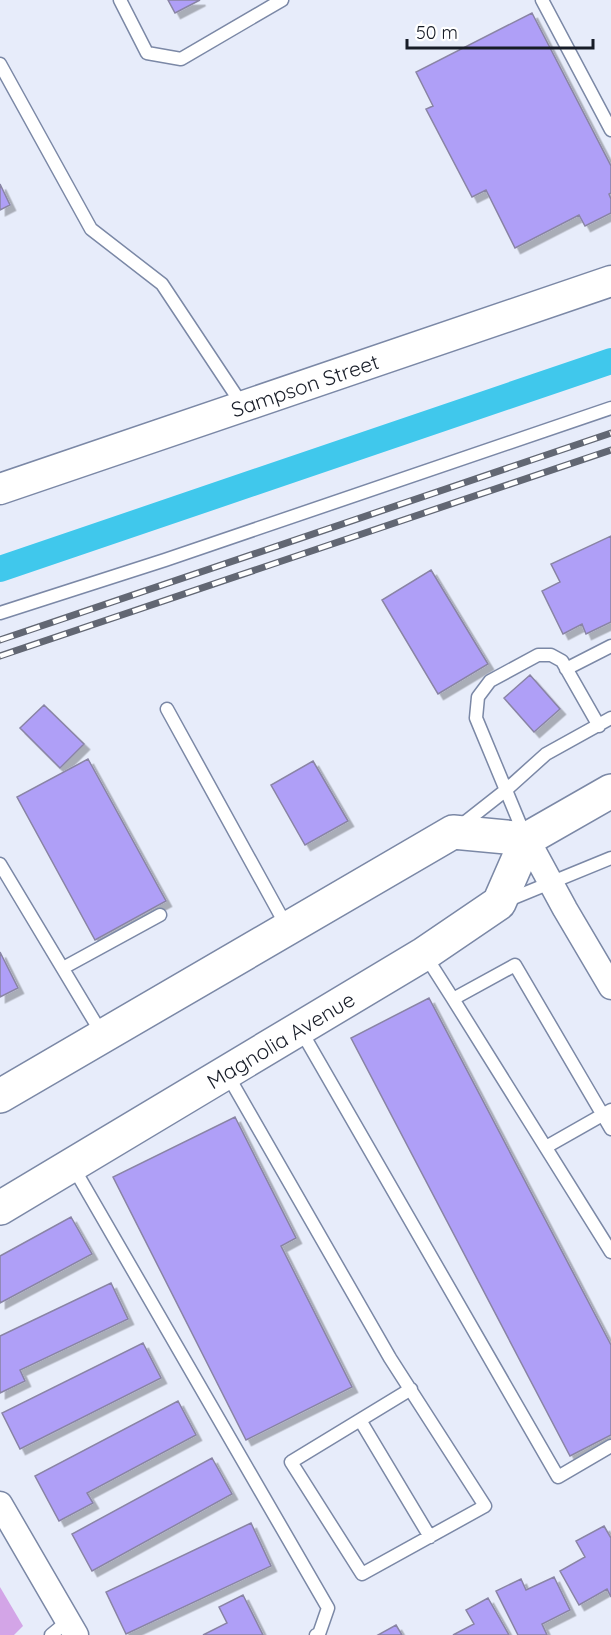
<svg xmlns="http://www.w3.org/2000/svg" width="611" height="1635" viewBox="0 0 611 1635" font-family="Quicksand,sans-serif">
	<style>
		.green { fill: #d3a5e7 }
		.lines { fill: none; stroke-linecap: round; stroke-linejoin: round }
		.canal { stroke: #40c8ec; stroke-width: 26 }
		.building { fill: #af9ff7; stroke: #8984a4; stroke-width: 1.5; filter: url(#shadow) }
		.service-casing { stroke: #7b88a6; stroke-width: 15 }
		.minor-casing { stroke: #7b88a6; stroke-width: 27 }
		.tertiary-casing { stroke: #7b88a6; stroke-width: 33 }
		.primary-casing { stroke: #7b88a6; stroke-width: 36 }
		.service { stroke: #fff; stroke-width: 12 }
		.minor { stroke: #fff; stroke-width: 24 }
		.tertiary { stroke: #fff; stroke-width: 30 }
		.primary { stroke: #fff; stroke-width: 33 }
		.rail-casing { stroke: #626773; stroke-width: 7 }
		.rail { stroke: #fff; stroke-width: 4.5; stroke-dasharray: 14; stroke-linecap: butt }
		.labels { text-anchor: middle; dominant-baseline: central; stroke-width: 4.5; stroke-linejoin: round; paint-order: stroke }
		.street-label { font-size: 21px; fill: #171c27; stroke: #fff }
	</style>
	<defs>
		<filter id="shadow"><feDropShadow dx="5.5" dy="5.5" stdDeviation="0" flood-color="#0004"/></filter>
	</defs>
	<rect width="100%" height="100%" fill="#e7ecfa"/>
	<path class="green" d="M0,1587L23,1626L14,1635H0Z"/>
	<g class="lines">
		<path class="canal" d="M0,569L611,361"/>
	</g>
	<path class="building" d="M168,0H200L175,13Z
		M532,13L611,166V193L609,194L611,199V213L585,226L579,215L515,248L486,190L472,197L426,109L433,106L416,72Z
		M0,184L10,205L0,210Z
		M611,536V622L586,634L582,624L563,634L542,591L560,582L551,564Z
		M431,570L488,664L438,694L382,600Z
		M530,675L560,709L534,732L504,698Z
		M44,705L84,744L60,768L20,728Z
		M88,759L166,901L95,940L17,797Z
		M313,761L348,821L305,845L271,785Z
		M0,952L18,988L0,997Z
		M429,998L611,1345V1435L570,1456L351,1038Z
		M235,1117L296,1238L281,1246L352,1387L246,1440L113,1177Z
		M71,1217L92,1254L0,1303V1256Z
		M111,1283L128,1319L20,1370L25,1381L0,1393V1336Z
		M143,1343L161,1378L20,1449L2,1413Z
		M178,1401L196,1435L87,1493L93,1503L59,1521L35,1476Z
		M212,1458L232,1494L92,1571L72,1534Z
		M251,1523L271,1566L126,1634L106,1592Z
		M604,1526L611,1538V1597L607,1589L579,1605L560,1571L585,1557L576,1541Z
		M554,1577L570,1610L542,1624L547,1635H518L496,1591L521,1579L526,1590Z
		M243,1595L263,1635H203L227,1623L219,1607Z
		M488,1598L509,1635H453L474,1624L466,1610Z
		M396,1625L402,1635H378Z"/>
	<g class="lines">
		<defs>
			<path id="service" d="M120,0L147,53L181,59L282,0
				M542,0L611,130
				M0,64L91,229L162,284L243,406
				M0,613L165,560L611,408
				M566,669L611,646
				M167,709L287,927
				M459,827L506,790L546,754L611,718
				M525,836L476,718L478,697L490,681L538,655H551L562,661L599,726
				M0,864L102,1034
				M506,901L611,858
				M425,955L453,999L515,965L611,1129
				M63,968L160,915
				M453,999L611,1252
				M300,1029L558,1477L611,1446
				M227,1074L390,1358L485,1506L362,1574L291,1462L411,1389
				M546,1147L611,1110
				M72,1165L328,1608L319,1634L316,1635
				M360,1420L430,1537
				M51,1635L68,1621"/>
			<path id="minor" d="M527,839L565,909L611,987
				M0,1504L76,1635"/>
			<g id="tertiary">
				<path id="s1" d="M0,489L611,281"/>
			</g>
			<g id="primary">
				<path d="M0,1096L453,832L527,839L611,791"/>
				<path id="s2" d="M0,1208L424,954L499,903L527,839"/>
			</g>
		</defs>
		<use href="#service" class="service-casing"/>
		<use href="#minor" class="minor-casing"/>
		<use href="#tertiary" class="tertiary-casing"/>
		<use href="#primary" class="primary-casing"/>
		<use href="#service" class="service"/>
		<use href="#minor" class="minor"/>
		<use href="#tertiary" class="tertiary"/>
		<use href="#primary" class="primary"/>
		<defs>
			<path id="rail" d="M0,640L611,433
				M0,656L611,450"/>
		</defs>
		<use href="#rail" class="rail-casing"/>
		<use href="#rail" class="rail"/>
	</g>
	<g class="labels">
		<g class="street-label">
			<text stroke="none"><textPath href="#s1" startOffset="322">Sampson Street</textPath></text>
			<text stroke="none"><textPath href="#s2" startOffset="327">Magnolia Avenue</textPath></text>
		</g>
	</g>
	<path d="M407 39v9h186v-9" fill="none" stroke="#171c27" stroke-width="3"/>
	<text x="416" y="39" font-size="18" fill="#171c27" stroke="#ffffff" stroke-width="4.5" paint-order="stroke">50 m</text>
</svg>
